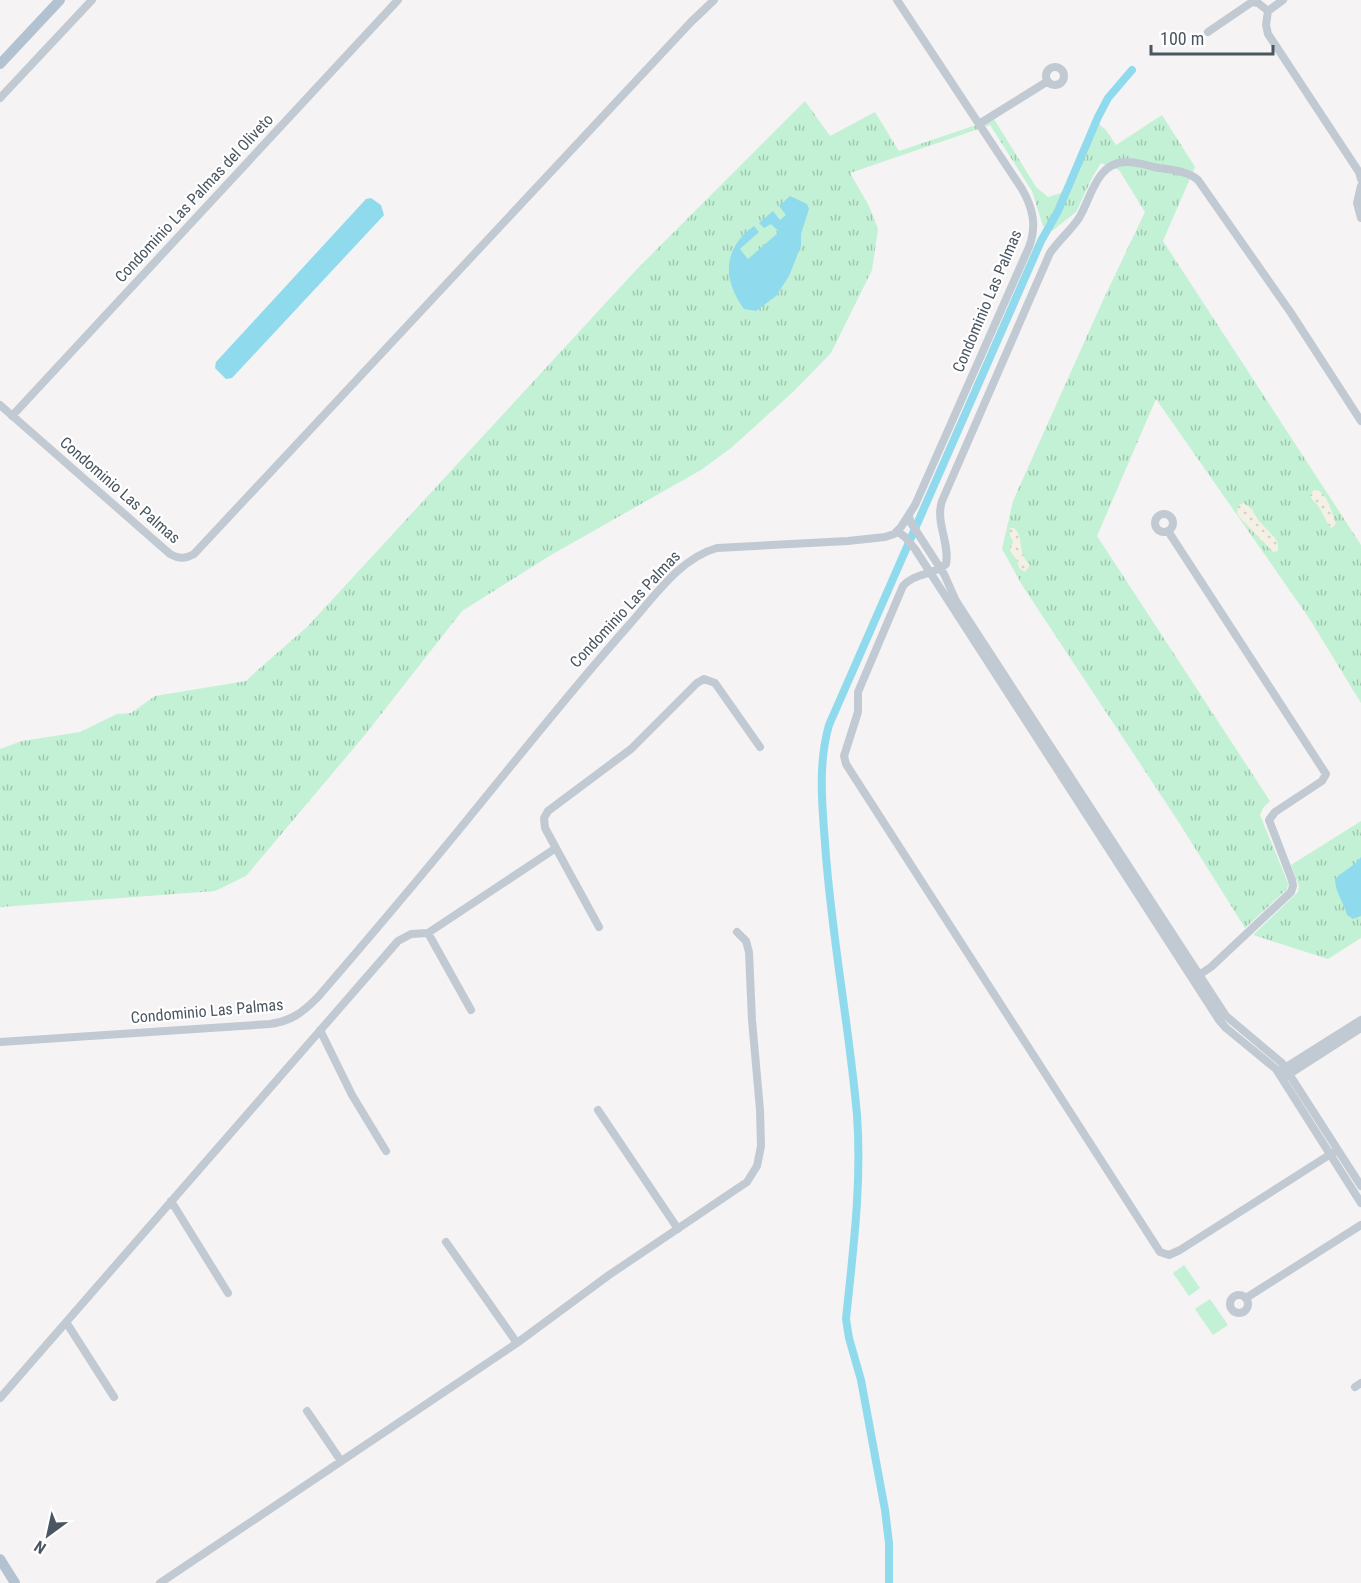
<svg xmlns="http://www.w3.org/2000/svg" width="1361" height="1583" viewBox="0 0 1361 1583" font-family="'Roboto Condensed',sans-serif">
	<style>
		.grass { fill: url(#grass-tufts) }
		.sand { fill: url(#sand-dots) }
		.garden { fill: #c3f1d5 }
		.water { fill: #90daee }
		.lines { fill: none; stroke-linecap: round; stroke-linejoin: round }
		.canal { stroke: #90daee; stroke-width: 8 }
		.minor { stroke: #c1cad2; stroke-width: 8 }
		.major { stroke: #b3c2d1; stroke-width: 10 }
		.labels { text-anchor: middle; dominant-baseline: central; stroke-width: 4.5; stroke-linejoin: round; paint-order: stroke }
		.street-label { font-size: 16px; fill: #4a5661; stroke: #fff }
	</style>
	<defs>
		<pattern id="grass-tufts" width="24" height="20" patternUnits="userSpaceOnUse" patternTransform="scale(1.5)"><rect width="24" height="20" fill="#c3f1d5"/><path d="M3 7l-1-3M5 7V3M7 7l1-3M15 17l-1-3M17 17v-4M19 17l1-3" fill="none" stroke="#a0c6b0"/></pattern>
		<pattern id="sand-dots" width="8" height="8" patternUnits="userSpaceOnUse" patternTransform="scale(1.5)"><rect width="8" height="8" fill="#f5f0e5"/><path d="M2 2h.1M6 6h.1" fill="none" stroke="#d4d0c7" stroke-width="1.8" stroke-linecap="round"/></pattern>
	</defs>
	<rect width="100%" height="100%" fill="#f5f3f3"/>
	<path class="grass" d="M805,101L830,136L875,112L899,151L994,119L1036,187L1048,197L1061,193L1099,124L1106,130L1116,145L1162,115L1195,167L1163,241L1361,545V703L1309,618L1156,399L1097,536L1270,801L1263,808L1260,815L1288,883L1287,889L1245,928L1178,821L1022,585L1002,549L1013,501L1104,298L1145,212L1119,170L1101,163L1093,176L1076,212L1052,231L1043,226L1032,191L990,125L850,173L869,206L878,229L872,270L831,353L794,391L731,448L701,470L551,555L462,611L364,736L246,876L215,891L0,907V749L22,741L80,732L117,714L131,713L155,696L246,681L251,676L308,626L637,269Z
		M1361,821V938L1328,959L1253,935L1298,892L1299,886L1291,865Z"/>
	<path class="sand" d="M1316,489C1328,494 1332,513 1336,524L1331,528C1326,522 1324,515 1320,509C1317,503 1313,502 1310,496L1312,492Z
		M1243,503L1251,508L1258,520L1275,538L1278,543V551L1273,552L1240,518L1237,513L1238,506Z
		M1010,528H1014C1026,540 1015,549 1030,565L1025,572L1019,568L1017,560L1010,551L1013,541L1010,536Z"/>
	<path class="garden" d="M1184,1265L1200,1288L1189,1296L1173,1273Z
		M1210,1299L1228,1325L1213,1335L1195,1309Z"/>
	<path class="water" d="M790,196L807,204L809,209L801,234V246L789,276L776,296L756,311L744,309C722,279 723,248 754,226L759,232L740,249L748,259L779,232L771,224L764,228L759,223L773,211L780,220L786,215L779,206Z
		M371,198L381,205L384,215L232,378L226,379L215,368L216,362L366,199Z
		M1361,857V916L1353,919L1347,915C1344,903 1336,894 1335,880C1343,870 1354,867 1361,857Z"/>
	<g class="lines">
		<path class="canal" d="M889,1583V1543L885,1510L861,1380L849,1338L846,1319C853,1251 862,1183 857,1115C849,1024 831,934 825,843C822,804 818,763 829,725L1041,241L1058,211L1098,117L1108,98L1132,70"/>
		<path class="minor" d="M1268,11L1266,25L1268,34L1359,172L1361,179
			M1208,32L1252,2L1258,3L1268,11L1283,0
			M1046 76a9 9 0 1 1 18 0a9 9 0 1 1-18 0Z
			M0,98L92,0
			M979,124L1048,81
			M1361,186L1357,203L1361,218
			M0,405L170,554C179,559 185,559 194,554L691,22L714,0
			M12,416L398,0
			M1155 523a9 9 0 1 1 18 0a9 9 0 1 1-18 0Z
			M909,516L911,523L944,574L956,601L1226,1016L1282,1063L1361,1186
			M897,531L905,537L915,549L1219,1020L1226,1028L1276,1069L1361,1203
			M1168,531L1326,774L1322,781L1275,812L1269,820L1292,880L1293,886L1291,892L1211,967L1196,977
			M599,927L545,828L544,818L548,811L631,749L697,683L704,679L715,683L760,747
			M428,933L471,1010
			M320,1030L352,1095L386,1151
			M0,1042L270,1024C292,1021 303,1012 318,997C368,939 418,880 467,820C521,754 573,688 629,625C654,597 680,558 717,548L848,541L885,537L894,534L901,527L915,505L1029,247C1037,226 1033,208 1022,189L897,0
			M1280,1071L1361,1020
			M1285,1077L1361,1028
			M598,1110L678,1229
			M1337,1150L1180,1250L1169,1255L1160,1252L846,764L844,756L858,712V692L903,586C914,573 934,575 946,564C950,543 935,522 942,501L1050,253C1059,240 1071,230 1079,218C1091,198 1097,161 1127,162C1138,162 1149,166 1159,168C1172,170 1188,171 1198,180L1291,313L1361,421
			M171,1201L228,1293
			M446,1242L517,1343
			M1230 1304a9 9 0 1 1 18 0a9 9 0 1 1-18 0Z
			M1246,1298L1361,1225
			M66,1322L114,1397
			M1355,1387L1361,1383
			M0,1398L398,941L411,934L428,933L556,848
			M307,1411L341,1461
			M160,1583L517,1343L609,1275L747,1182L757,1166L761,1146L760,1110L752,1020L749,952L746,941L737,932"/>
		<path class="major" d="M0,64L60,0
			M0,1559L15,1583"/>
	</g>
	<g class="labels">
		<g class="street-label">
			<text transform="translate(194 198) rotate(-47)">Condominio Las Palmas del Oliveto</text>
			<text transform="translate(987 301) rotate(-67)">Condominio Las Palmas</text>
			<text transform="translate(120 490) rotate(41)">Condominio Las Palmas</text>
			<text transform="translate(625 609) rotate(-47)">Condominio Las Palmas</text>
			<text transform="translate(207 1011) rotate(-5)">Condominio Las Palmas</text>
		</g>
	</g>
	<g transform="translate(48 1535) rotate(213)" stroke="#ffffff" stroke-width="4.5" paint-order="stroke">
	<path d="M0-4.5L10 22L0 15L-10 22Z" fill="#4a5661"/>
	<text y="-9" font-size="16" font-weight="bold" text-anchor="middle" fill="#4a5661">N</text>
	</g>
	<path d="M1151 45v9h122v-9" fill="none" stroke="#4a5661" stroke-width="3"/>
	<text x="1160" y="45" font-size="18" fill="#4a5661" stroke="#ffffff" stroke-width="4.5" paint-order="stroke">100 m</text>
</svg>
